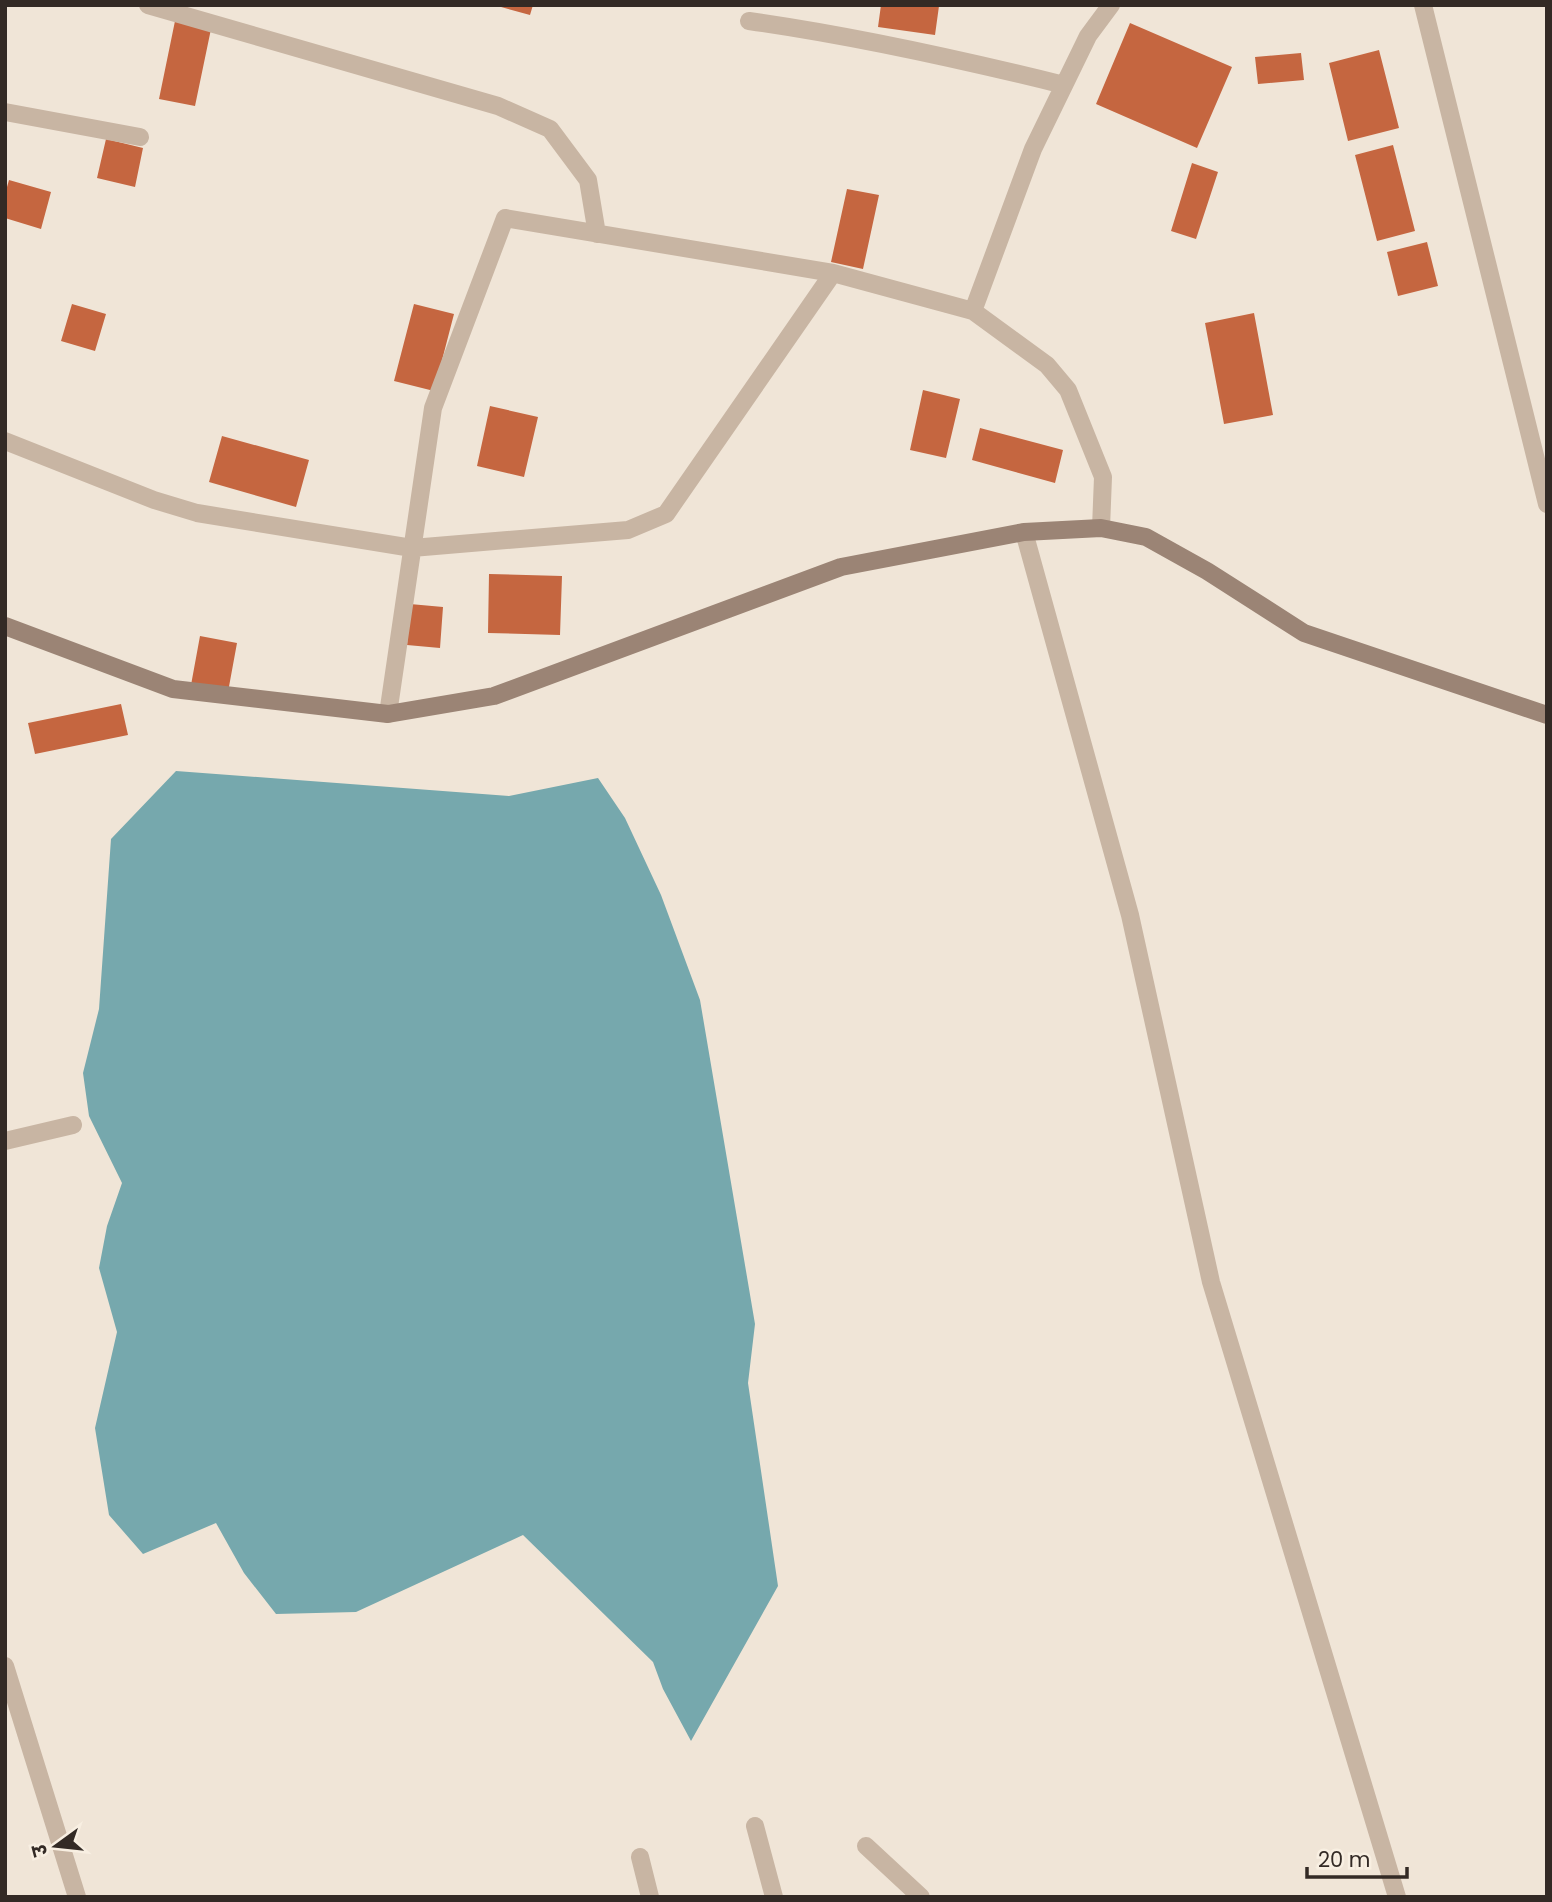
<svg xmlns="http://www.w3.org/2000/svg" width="1552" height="1902" viewBox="0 0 1552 1902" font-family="Poppins,'Noto Sans Devanagari',sans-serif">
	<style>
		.water { fill: #76a8ad }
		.building { fill: #c56640 }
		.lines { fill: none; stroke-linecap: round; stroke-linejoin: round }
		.street { stroke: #c8b5a3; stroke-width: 18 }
		.secondary { stroke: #9b8475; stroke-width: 18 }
	</style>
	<rect width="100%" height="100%" fill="#f0e5d7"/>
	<path class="water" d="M176,771L509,796L598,778L625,818L661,895L700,1000L755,1324L748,1383L778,1586L691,1741L663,1689L653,1662L523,1535L356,1612L276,1614L244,1573L216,1523L143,1554L109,1515L95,1428L117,1332L99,1268L107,1226L122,1183L89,1116L83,1073L99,1009L111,839Z"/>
	<path class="building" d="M494,5H533L530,15Z
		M881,5L939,6L935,35L878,27Z
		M175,21L211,29L195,106L159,99Z
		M1130,23L1232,67L1197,148L1096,104Z
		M1379,50L1399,128L1348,141L1329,63Z
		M1301,53L1304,80L1258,84L1255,57Z
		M106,139L143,148L135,187L97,178Z
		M1393,145L1415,231L1377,241L1355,155Z
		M1192,163L1218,172L1196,239L1171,231Z
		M9,180L51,192L41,229L5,218V194Z
		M847,189L879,195L863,269L831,262Z
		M1427,242L1438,286L1398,296L1387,252Z
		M72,304L106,314L95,351L61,341Z
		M414,304L454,314L434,391L394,381Z
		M1254,313L1273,415L1224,424L1205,323Z
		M923,390L960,399L946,458L910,450Z
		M490,406L538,417L524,477L477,466Z
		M980,428L1063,450L1055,483L972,460Z
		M222,436L309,460L296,507L209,482Z
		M489,574L562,576L560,635L488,633Z
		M410,604L443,607L440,648L407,645Z
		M200,636L237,643L228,692L191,685Z
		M121,704L128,735L35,754L28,723Z"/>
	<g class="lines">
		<path class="street" d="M148,5L498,106L550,129L588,180L597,234
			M1423,5L1547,504
			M749,21C856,36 959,59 1064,85
			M5,112L140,137
			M973,311L1033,149L1088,36L1111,5
			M5,441L154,500L197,513L412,548L628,530L666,514L833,273
			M1024,532L1130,915L1211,1282L1397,1897
			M388,714L433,408L505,218L833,273L973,311L1047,365L1068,390L1103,477L1101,528
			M5,1141L73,1125
			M5,1666L77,1897
			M755,1826L774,1897
			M866,1846L921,1897
			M640,1857L650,1897"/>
		<path class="secondary" d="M5,626L173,689L388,714L494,696L841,567L1024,532L1101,528L1146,537L1207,571L1304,633L1547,715"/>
	</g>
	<rect width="1552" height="1902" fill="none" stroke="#332a25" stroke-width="14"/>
	<g transform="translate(56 1846) rotate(255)" stroke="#f8efe2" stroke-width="5" paint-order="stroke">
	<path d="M0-5L12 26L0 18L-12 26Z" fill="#332a25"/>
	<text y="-10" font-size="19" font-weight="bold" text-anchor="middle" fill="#332a25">उ</text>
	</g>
	<path d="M1307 1867v10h100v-10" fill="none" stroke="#332a25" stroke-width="3.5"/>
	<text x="1318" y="1867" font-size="21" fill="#332a25" stroke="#f8efe2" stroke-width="5" paint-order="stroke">20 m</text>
</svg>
